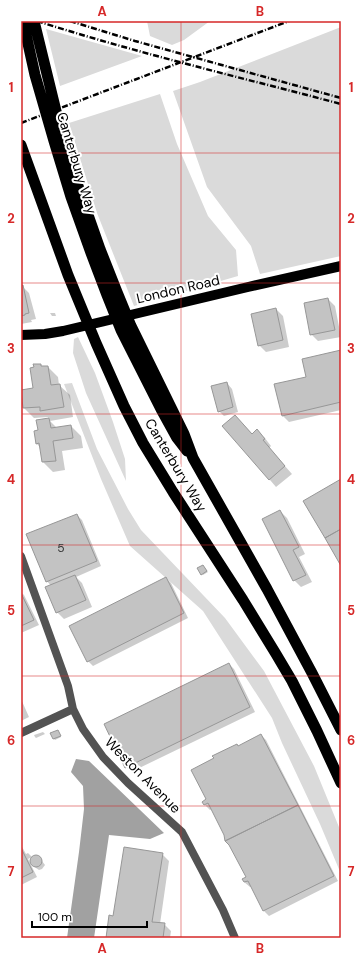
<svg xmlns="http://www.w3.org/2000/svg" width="362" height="959" viewBox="0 0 362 959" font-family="'DM Sans',sans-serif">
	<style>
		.green { fill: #dadada }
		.water { fill: #a1a1a1 }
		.shadow { fill: #0003 }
		.building { fill: #c3c3c3; stroke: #979797 }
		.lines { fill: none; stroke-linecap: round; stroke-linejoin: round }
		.tertiary { stroke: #535353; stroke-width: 8 }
		.primary { stroke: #000; stroke-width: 10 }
		.trunk { stroke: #000; stroke-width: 11 }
		.rail { stroke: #000; stroke-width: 2.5; stroke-dasharray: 6 2 1 2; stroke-linecap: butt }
		.grid { fill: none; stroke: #d62828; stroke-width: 1; stroke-opacity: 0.55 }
		.labels { text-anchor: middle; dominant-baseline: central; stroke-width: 4; stroke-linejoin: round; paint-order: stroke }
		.number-label { font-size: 12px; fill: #313131 }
		.street-label { font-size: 14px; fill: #000; stroke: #fff }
		.neatline { fill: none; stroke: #d62828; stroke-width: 1.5 }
		.grid-label { font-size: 13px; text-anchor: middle; font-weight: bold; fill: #d62828 }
	</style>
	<rect width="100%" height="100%" fill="#fff"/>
	<path class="green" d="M147,21H210L184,40L172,45L150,36Z
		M341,27V256L260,274L251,246L207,187L173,91L200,82Z
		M46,29L142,56L60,86Z
		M160,94L177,144L208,216L236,250L238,276L134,306L97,213L69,123Z
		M78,337L95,373L113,422L125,459L126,481L86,393L73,353L74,339Z
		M72,383L97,449L128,509L141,530L225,618L264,671L314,766L341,832V874L320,824L282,743L272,718L203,611L130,546L101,479L64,384Z"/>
	<path class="water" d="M76,759L89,761L164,833L150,839L109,835L94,938H67L79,852L84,809L83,786L71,772Z"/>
	<path class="shadow" d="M22,286L29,293L36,319L31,320L32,322L21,324V287Z
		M328,299L335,306L341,337L318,341L311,334Z
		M276,309L283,316L289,347L266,352L259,345Z
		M50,313H55L56,316H52Z
		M341,351V410L289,422L282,415L307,377Z
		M41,365L43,367H48L58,377L59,385L70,395L73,417L50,421L57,428L71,426L81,436L83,448L62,451L65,470L53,472L43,462L41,448L36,443L39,431L37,421L50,419L48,417L34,418L24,408L22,391L34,389Z
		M227,383L232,389L238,412L224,416L219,411Z
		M235,416L252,434L264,437L271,446L269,448L292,474L276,487L224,426Z
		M280,511L287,518L305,554L299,557L312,582L301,587L294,580Z
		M77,515L82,520L101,566L76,577L82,583L92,607L64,619L57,612L51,586L47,581Z
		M204,567L208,572L203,575L202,574Z
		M166,578L171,583L188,618L93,666L88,661Z
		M21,592L24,595L39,625L21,633Z
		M229,664L234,669L255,712L131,772L126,767Z
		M21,699L29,717L21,721Z
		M58,731L61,737L55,740L54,739Z
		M43,732L45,734L36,738L35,737L34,735Z
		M261,735L266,740L338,881L269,916L264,911L252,886L250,887L244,882L247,877L212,809L210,810L205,805L238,747Z
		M21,845L26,854L28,853L32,857L28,859L37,877L21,885Z
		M162,854L169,861L160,924H164L171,931L170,938H107Z
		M36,856L39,857L45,865L42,869L39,870L36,868L31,863L33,857Z"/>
	<path class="building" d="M23,285L29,313L25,314V315L21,316V286Z
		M328,298L335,330L310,335L304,303Z
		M276,308L283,340L258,346L251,314Z
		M341,350V402L282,416L274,384L306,377L302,359Z
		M33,364H41V366H48L51,385L60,384L64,407L40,411V407L23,408L21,390L33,388L30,368L34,367Z
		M227,382L233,407L218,412L211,386Z
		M235,415L252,434L257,429L265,439L263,440L285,466L269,480L222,426Z
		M49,418L51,428L71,425L73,438L53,441L56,461L42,462L39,443L36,444L34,431L38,430L36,420Z
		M341,479V529L325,538L303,501Z
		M280,510L299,547L293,550L306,575L293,581L262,519Z
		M77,514L97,561L46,582L26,534Z
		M341,529V566L325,538Z
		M203,565L207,571L201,575L197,568Z
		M75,575L86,600L56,613L45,587Z
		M166,577L184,613L87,662L69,626Z
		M21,593L34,620L21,626Z
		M229,663L250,707L125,768L104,724Z
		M58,730L61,736L53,739L50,733Z
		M261,734L298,805L225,841L224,835L208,803L204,805L202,802L206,799L191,770L214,758L212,756L237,744L238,746Z
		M298,805L334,876L263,911L248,881L244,882L242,879L246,877L229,845L225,841Z
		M124,847L163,853L152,922L165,923L163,938H106L109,915L113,916Z
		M21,848L33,872L21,878Z
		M30 861a6 6 0 1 1 12 0a6 6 0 1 1-12 0Z"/>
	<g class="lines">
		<path class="tertiary" d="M21,556L68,686L73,709L83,729L103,757L128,783L182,832L223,910L235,938
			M21,733L73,709"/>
		<path class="primary" d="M21,335L45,334L63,331L248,287L341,266"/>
		<path class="trunk" d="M23,21L35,75L54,141L71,197L91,253L107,295L121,330L161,409L177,438L187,451
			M34,21L57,115L68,155L80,192L100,249L117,292L131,326L184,434L193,458L267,589L312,673L341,730
			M21,145L68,275L96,343L124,406L143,443L173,492L243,600L276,654L292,681L317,731L341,783"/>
		<path class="rail" d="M37,21C137,53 239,77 341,104
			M70,21L135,41L341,98
			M21,123L289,21"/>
	</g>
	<path class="grid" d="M181,21V938M21,153H341M21,283H341M21,414H341M21,545H341M21,676H341M21,806H341"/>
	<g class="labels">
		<g class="number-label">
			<text x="61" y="548">5</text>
		</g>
		<g class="street-label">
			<text transform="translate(77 163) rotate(73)">Canterbury Way</text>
			<text transform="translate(178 289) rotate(-13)">London Road</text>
			<text transform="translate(176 465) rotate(59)">Canterbury Way</text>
			<text transform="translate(143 775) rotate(45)">Weston Avenue</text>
		</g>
	</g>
	<rect width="362" height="959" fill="none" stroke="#ffffff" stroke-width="44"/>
	<path d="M32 921v6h115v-6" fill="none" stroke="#000000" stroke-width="2"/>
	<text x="38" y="921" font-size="12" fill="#000000" stroke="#ffffff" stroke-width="3" paint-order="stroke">100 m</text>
	<rect x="22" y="22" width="318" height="915" class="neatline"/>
	<g class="grid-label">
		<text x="102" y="16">A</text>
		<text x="260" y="16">B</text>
		<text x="11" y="92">1</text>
		<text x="351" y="92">1</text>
		<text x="11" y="223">2</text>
		<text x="351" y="223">2</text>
		<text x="11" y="353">3</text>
		<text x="351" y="353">3</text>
		<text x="11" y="484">4</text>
		<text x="351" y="484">4</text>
		<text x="11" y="615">5</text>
		<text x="351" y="615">5</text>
		<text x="11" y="745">6</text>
		<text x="351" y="745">6</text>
		<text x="11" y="876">7</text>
		<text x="351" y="876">7</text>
		<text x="102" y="953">A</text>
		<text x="260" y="953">B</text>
	</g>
</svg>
